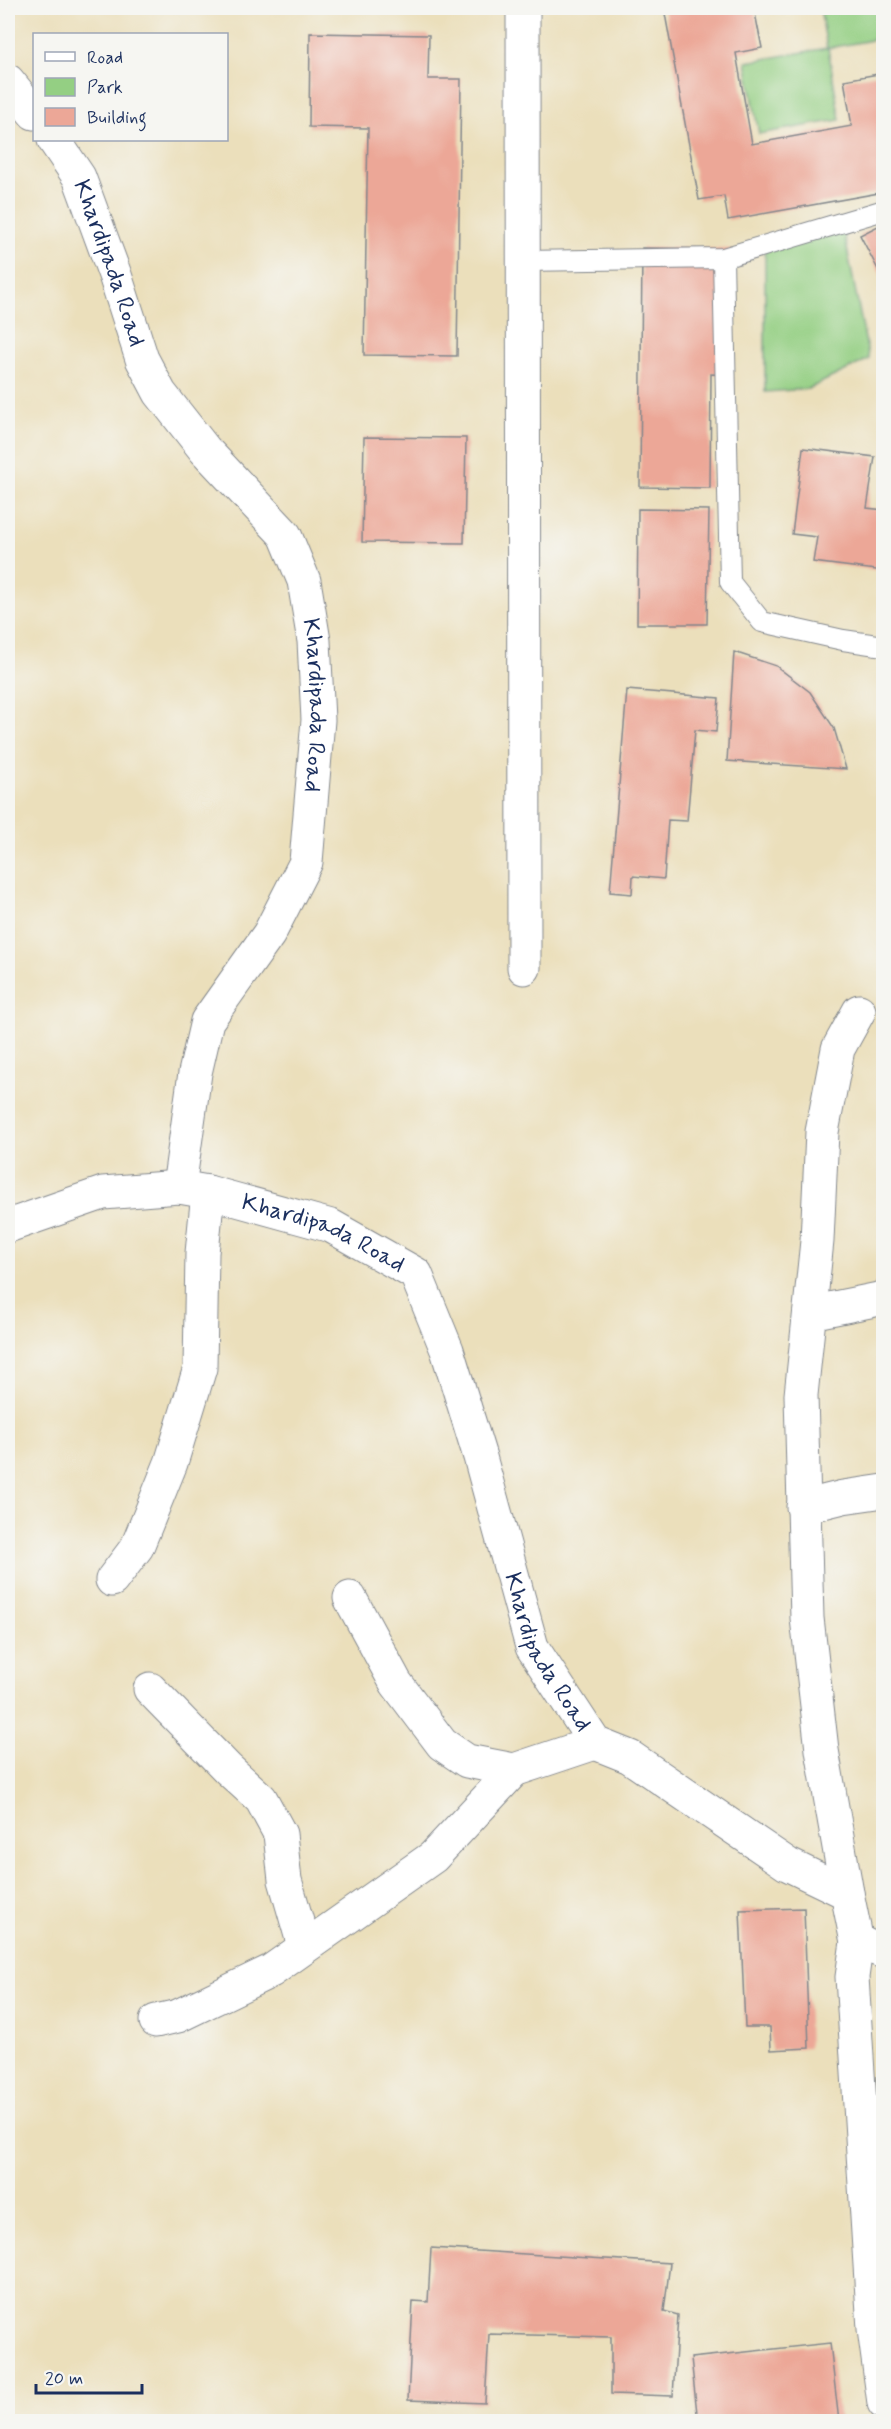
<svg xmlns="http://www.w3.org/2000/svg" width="891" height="2429" viewBox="0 0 891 2429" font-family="Mynerve,sans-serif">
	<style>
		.green { fill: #94cf83; stroke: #587f70; stroke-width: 1.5 }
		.building { fill: #eca797 }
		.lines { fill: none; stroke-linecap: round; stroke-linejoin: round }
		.service-casing { stroke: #83878c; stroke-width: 22 }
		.minor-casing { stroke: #83878c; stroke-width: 35 }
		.service { stroke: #fff; stroke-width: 20 }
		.minor { stroke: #fff; stroke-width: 33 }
		.labels { text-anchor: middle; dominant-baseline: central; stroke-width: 4.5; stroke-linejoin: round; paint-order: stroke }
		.street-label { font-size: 24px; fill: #1b2f5e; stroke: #f6f6f2 }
	</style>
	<rect width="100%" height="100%" fill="#f6f6f2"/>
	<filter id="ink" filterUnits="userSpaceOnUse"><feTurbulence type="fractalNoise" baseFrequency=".0167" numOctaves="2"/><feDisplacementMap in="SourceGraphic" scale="12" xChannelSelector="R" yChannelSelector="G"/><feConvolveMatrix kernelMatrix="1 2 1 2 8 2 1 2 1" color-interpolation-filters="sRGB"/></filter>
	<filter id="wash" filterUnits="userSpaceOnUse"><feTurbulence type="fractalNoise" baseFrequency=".008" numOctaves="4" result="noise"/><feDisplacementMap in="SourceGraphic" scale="24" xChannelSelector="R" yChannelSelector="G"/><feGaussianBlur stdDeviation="1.35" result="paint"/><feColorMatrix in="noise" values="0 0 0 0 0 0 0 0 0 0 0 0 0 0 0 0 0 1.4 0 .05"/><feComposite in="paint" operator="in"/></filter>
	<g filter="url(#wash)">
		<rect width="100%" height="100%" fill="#ebdfbb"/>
		<path class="green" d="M820,8H883V38L828,48L840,120L759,134L746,62L827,48Z
			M842,223L869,359L808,389L765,392V237Z"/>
		<g id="blocks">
			<path class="building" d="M664,8H754L762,48L736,53L752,144L852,126L844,80L884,73V192L728,220L724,196L699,200Z
				M310,33L429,35L428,79H461L457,356L364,355L368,128L309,127Z
				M884,223V281L860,235Z
				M642,248L731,249L729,375L711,374L710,488L640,487Z
				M364,437L466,438L464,543L362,542Z
				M803,448L875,457L867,508L884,510V571L813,562L817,537L792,534Z
				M638,509L709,510L707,624H637Z
				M734,652L776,666L810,692L834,728L846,769L727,761Z
				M627,690L719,698L716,732L695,730L687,821L668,820L664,879L633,876L632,894L610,892Z
				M804,1908L809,2048L771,2050L770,2027H745L740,1910Z
				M431,2248L670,2263L664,2311L678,2315L673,2396L611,2394V2337L489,2334L485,2403L408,2400L413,2301L428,2302Z
				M830,2343L839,2422H698L691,2358Z"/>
		</g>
	</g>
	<g filter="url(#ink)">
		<use href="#blocks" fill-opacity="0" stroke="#83878c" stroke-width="1.5"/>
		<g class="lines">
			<defs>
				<path id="service" d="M723,258L730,582L762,622L843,640L884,646
					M523,261L723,258L884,210"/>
				<g id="minor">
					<path d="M523,8L524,968"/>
					<path d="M8,81L34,113"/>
					<path id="s1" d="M54,140L79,177L115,275L142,359L160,393L205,450L285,535L304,581L314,641L318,720L306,862L269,934L207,1021L195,1073L179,1187L208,1192L331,1226L416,1274L447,1350L480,1457L532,1647L595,1743L630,1757L787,1864L847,1893L857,1942L852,1977L874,2329L884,2403"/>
					<path d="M8,1226L103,1193L179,1187"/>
					<path d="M810,1313L884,1298"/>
					<path d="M803,1507L843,1497L884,1491"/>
					<path d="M112,1580L137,1547L171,1463L200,1368L202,1253L208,1192"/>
					<path d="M350,1598L396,1683L442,1744L467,1761L514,1770L595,1743"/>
					<path d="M150,1689L228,1769L261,1799L280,1834L285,1880L304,1946"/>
					<path d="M847,1893L822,1750L807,1618L801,1395L817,1241L822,1132L838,1049L859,1011"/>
					<path d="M857,1942L884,1952"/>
					<path d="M156,2021L178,2016L271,1971L433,1857L514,1770"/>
				</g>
			</defs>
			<use href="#service" class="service-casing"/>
			<use href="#minor" class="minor-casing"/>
			<use href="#service" class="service"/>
			<use href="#minor" class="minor"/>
		</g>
	</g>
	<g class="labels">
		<g class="street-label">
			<text stroke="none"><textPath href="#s1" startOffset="136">Khardipada Road</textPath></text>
			<text stroke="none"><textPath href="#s1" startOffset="640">Khardipada Road</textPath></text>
			<text stroke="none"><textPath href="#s1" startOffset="1306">Khardipada Road</textPath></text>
			<text stroke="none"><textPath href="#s1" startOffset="1810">Khardipada Road</textPath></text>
		</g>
	</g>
	<rect width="891" height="2429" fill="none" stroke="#f6f6f2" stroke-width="30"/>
	<rect x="33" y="33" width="195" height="108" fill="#f6f6f2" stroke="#9ea6b7" stroke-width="1.5"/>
	<rect x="45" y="52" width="30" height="9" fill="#ffffff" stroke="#9ea6b7" stroke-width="1.5"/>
	<text x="87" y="63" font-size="18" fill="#1b2f5e">Road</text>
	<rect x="45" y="78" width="30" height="18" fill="#94cf83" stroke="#9ea6b7" stroke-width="1.5"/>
	<text x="87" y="93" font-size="18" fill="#1b2f5e">Park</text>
	<rect x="45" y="108" width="30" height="18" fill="#eca797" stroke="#9ea6b7" stroke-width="1.5"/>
	<text x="87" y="123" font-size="18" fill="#1b2f5e">Building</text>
	<path d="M36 2384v9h106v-9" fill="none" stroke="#1b2f5e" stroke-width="3"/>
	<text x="45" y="2384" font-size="18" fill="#1b2f5e" stroke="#f6f6f2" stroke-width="4.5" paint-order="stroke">20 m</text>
</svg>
